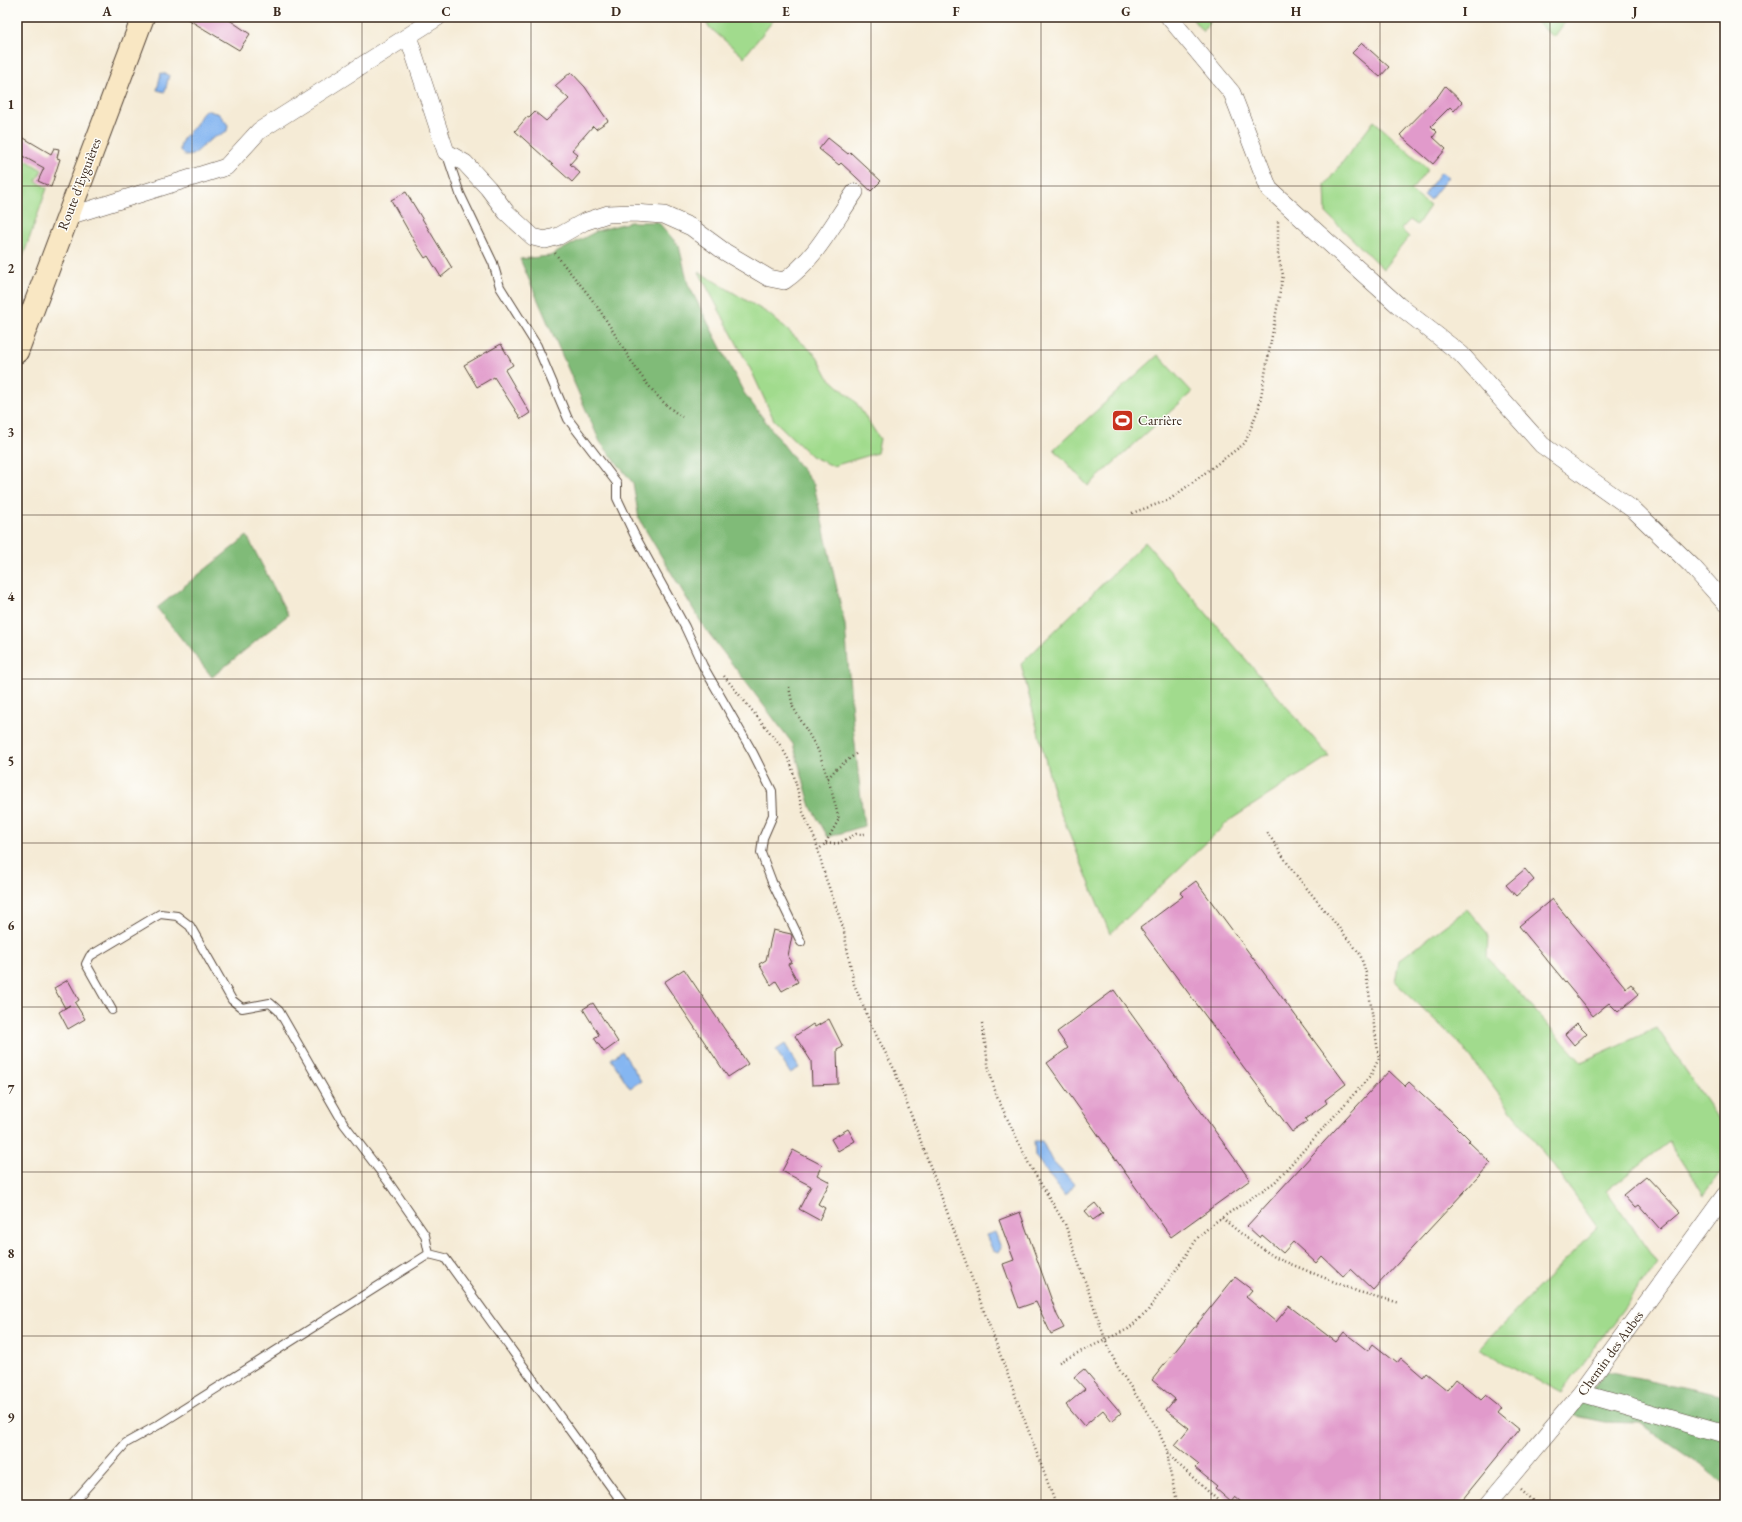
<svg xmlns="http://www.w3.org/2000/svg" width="1742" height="1522" viewBox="0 0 1742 1522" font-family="'EB Garamond',serif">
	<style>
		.green { fill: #a1db8d; stroke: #6e8256 }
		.forest { fill: #80bb78; stroke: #5e724b }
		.water { fill: #85b6f1; stroke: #607088 }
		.building { fill: #e19acb }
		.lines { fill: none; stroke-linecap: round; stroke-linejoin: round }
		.service-casing { stroke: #57473a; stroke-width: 10 }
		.minor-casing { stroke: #57473a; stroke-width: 18 }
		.secondary-casing { stroke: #57473a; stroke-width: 24 }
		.path { stroke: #57473a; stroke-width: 2.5; stroke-dasharray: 1 3; stroke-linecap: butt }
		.service { stroke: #fff; stroke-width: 8 }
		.minor { stroke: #fff; stroke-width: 17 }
		.secondary { stroke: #f9e7c3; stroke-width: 22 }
		.grid { fill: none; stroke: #3b2a1e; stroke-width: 1; stroke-opacity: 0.55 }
		.labels { text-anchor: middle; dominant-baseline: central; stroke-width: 3; stroke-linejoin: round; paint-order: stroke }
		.street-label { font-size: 14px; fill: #3b2a1e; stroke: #fdfcf7 }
		.poi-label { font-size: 14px; fill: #3b2a1e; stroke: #fdfcf7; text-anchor: start }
		.neatline { fill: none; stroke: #3b2a1e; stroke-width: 1.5 }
		.grid-label { font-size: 13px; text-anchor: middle; font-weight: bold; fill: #3b2a1e }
	</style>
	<rect width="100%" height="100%" fill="#fdfcf7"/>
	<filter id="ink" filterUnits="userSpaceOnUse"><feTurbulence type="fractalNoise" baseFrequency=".025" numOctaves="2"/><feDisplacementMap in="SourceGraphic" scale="8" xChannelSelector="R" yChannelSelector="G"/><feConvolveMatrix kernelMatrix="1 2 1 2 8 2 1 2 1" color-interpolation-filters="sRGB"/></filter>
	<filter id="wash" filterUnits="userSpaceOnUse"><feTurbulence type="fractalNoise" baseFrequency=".012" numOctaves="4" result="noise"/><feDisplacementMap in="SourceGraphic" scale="16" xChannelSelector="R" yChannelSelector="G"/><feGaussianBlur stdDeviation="0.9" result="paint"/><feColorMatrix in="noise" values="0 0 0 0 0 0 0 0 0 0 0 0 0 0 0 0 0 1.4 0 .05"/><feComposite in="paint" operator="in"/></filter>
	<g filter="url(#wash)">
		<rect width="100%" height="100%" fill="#f5ebd6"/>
		<path class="green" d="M702,17H776L744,57L709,27Z
			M1191,17H1212L1203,32Z
			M1530,17H1569L1554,37Z
			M1374,121L1428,169L1411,191L1430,206L1417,225L1410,220L1401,229L1409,237L1383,269L1326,213L1325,185Z
			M24,159L42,170L36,181L47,188L20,265L17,264V161L21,163Z
			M699,272L769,314L817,356L828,377L855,401L880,439L877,453L833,466L811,456L774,420L752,372Z
			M1158,355L1192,392L1088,486L1054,449Z
			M1145,542L1329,756L1230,820L1110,934L1055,798L1021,664Z
			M1467,909L1488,934L1487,957L1581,1062L1657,1028L1725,1128V1166L1703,1195L1669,1142L1606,1191L1657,1263L1561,1393L1479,1349L1597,1227L1549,1160L1461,1045L1395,982L1399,960Z"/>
		<path class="forest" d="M630,222H658L679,246L688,284L744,393L814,485L845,625L853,726L864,826L828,837L811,807L793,744L704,627L639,519L633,483L600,442L520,259L550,256L597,231Z
			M247,536L288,615L212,677L157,608Z
			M1606,1371L1725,1396V1485L1703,1467L1639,1423L1604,1422L1571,1415Z"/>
		<path class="water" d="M161,73L169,75L165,92L157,90Z
			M206,110L219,114L228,125L227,131C221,135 215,136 210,140C202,145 189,166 180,150C180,138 188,134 195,126C199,120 200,115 206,110Z
			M1441,172L1448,177L1430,200L1424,195Z
			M785,1044L799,1068L790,1073L776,1050Z
			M622,1051L641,1081L630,1088L611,1059Z
			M1034,1141H1042L1052,1161L1074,1184L1065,1196L1035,1156Z
			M995,1232L1001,1248L998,1253L993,1251L986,1235Z"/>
		<g id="blocks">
			<path class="building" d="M184,17H225L250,34L239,50Z
				M1362,43L1389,67L1380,77L1352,53Z
				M571,72L585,87L608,121L596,129L593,126L572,150L578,155L570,164L580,173L572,182L515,131L527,117L529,118L535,112L546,121L569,99L555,86Z
				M1445,86L1462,102L1454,111L1450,107L1431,126L1437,132L1433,137L1446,149L1433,164L1400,135L1438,96Z
				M17,134L51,154L54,148L59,149L57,158L60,159L51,187L38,181L44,168L17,153Z
				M828,138L848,154L850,152L881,181L871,191L841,163L839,165L819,149Z
				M406,192L452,268L441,277L428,256L425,258L414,241L391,200Z
				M501,344L513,365L505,370L530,413L521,419L494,377L477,387L464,365Z
				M1525,869L1534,880L1516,896L1506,885Z
				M1196,881L1346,1084L1325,1100L1327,1103L1305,1119L1307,1122L1292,1132L1140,928L1183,896L1180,893Z
				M1552,899L1626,988L1631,984L1639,994L1618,1012L1609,1003L1593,1016L1519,926Z
				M773,930L791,934L792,936L788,956L792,962L788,964L798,982L782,991L776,981L771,985L759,964L766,960Z
				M684,969L748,1064L728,1077L664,982Z
				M68,980L79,1000L75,1003L85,1019L68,1029L59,1012L70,1005L65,1008L54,988Z
				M1114,990L1250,1180L1171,1237L1047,1063L1068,1048L1057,1032Z
				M593,1003L618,1042L604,1052L594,1038L599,1035L583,1009Z
				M829,1019L843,1047L837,1050L838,1084L812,1085L811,1061L795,1036L813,1024L815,1027Z
				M1577,1023L1587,1033L1574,1045L1565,1034Z
				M1389,1071L1405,1086L1409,1082L1448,1118L1470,1140L1468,1141L1491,1163L1373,1290L1351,1269L1343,1276L1322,1256L1316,1263L1293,1242L1283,1253L1262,1235L1260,1238L1247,1226Z
				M848,1129L855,1141L838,1151L831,1139Z
				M793,1150L822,1165L817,1175L830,1182L818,1204L825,1208L819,1220L799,1209L811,1186L782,1171Z
				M1646,1176L1680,1212L1660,1229L1639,1205L1635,1208L1623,1195Z
				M1095,1203L1103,1213L1093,1220L1085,1211Z
				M1020,1212L1057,1315L1064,1328L1051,1334L1036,1302L1019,1308L1003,1264L1014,1260L999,1220Z
				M1235,1277L1252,1290L1246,1297L1276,1322L1289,1306L1336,1342L1344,1332L1368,1351L1373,1344L1397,1363L1401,1358L1423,1377L1426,1373L1447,1390L1456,1379L1481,1400L1486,1395L1501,1407L1497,1412L1519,1430L1458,1505H1245L1235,1497L1231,1502L1215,1488L1217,1486L1195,1468L1199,1464L1175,1445L1189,1428L1166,1410L1175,1399L1152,1380Z
				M1084,1369L1121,1413L1112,1421L1103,1410L1084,1426L1066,1405L1085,1389L1074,1377Z"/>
		</g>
	</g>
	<g filter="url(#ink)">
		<use href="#blocks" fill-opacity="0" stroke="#57473a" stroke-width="1"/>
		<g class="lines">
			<defs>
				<path id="service" d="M447,155L460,194L493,263L500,287L537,346L568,419L617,483V498L634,534L685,627L703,666L753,753L772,791L773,815L763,838L761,853L772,882L801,942
					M112,1010L86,964L90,956L160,914L177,916L190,926L232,1000L242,1008L270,1003L279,1011L344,1124L387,1180L425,1235L429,1254
					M71,1505L126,1443L160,1424L429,1254L445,1258L624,1505"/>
				<path id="minor" d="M1169,17L1232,93L1269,189L1398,305L1461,354L1542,445L1635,511L1692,566L1725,603
					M408,36L446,152L465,163L488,188L506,212L533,237L545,240L559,236L584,222L608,214L633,213L664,215L691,227L725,252L769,278L784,281C815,260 834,222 855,192
					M66,217L226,167L259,131L438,17
					M1581,1393L1725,1434
					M1487,1505L1581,1393L1725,1195"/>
				<path id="secondary" d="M17,352L143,17"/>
			</defs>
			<use href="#service" class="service-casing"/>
			<use href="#minor" class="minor-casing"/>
			<use href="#secondary" class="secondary-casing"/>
			<path class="path" d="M555,253C567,270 581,284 593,301C622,340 640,389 682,417
				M1132,513L1169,500L1245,443L1259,407L1283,275L1278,255V220
				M724,676L781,746L791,764L803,812L816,842L825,876L843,927L854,984L871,1025L894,1069L1056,1505
				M789,687L793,707L818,750L828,778L839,819L825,844L818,850
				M828,778L836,769L857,753
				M826,844L839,843L856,834H867
				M982,1023L989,1070L997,1097L1029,1164L1065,1224L1109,1350L1120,1371L1155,1424L1167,1450L1170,1472L1178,1505
				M1222,1218L1244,1236L1276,1258L1359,1292L1400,1303
				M1059,1362L1128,1329L1147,1312L1199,1236L1214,1223L1275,1182L1371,1075L1379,1058L1366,973L1360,954L1292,870L1267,832
				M1168,1451L1177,1463L1223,1505
				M1521,1490L1537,1505"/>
			<use href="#service" class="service"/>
			<use href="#minor" class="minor"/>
			<use href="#secondary" class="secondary"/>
		</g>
	</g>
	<path class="grid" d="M192,17V1505M362,17V1505M531,17V1505M701,17V1505M871,17V1505M1041,17V1505M1211,17V1505M1380,17V1505M1550,17V1505M17,186H1725M17,350H1725M17,515H1725M17,679H1725M17,843H1725M17,1007H1725M17,1172H1725M17,1336H1725"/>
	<defs>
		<symbol id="stadium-square" viewBox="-11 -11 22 22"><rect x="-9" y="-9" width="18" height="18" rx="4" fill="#c8321e" stroke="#fdfcf7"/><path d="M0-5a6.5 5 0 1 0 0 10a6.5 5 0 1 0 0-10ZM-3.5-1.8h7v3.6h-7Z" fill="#fff"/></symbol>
	</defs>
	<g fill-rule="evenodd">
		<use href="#stadium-square" x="1110" y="408" width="25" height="25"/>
	</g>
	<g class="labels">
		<g class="street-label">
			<text transform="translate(79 184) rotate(-69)">Route d'Eyguières</text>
			<text transform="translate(1610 1353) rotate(-54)">Chemin des Aubes</text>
		</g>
		<g class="poi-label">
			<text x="1138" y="420">Carrière</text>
		</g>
	</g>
	<rect width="1742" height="1522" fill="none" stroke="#fdfcf7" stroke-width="44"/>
	<rect x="22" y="22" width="1698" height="1478" class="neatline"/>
	<g class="grid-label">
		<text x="107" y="16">A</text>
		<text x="277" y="16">B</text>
		<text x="446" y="16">C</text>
		<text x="616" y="16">D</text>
		<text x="786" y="16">E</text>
		<text x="956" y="16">F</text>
		<text x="1126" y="16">G</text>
		<text x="1296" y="16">H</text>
		<text x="1465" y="16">I</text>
		<text x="1635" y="16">J</text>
		<text x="11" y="109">1</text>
		<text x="11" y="273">2</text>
		<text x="11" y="437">3</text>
		<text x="11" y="601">4</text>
		<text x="11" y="766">5</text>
		<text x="11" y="930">6</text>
		<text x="11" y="1094">7</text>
		<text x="11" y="1258">8</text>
		<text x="11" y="1422">9</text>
	</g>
</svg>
